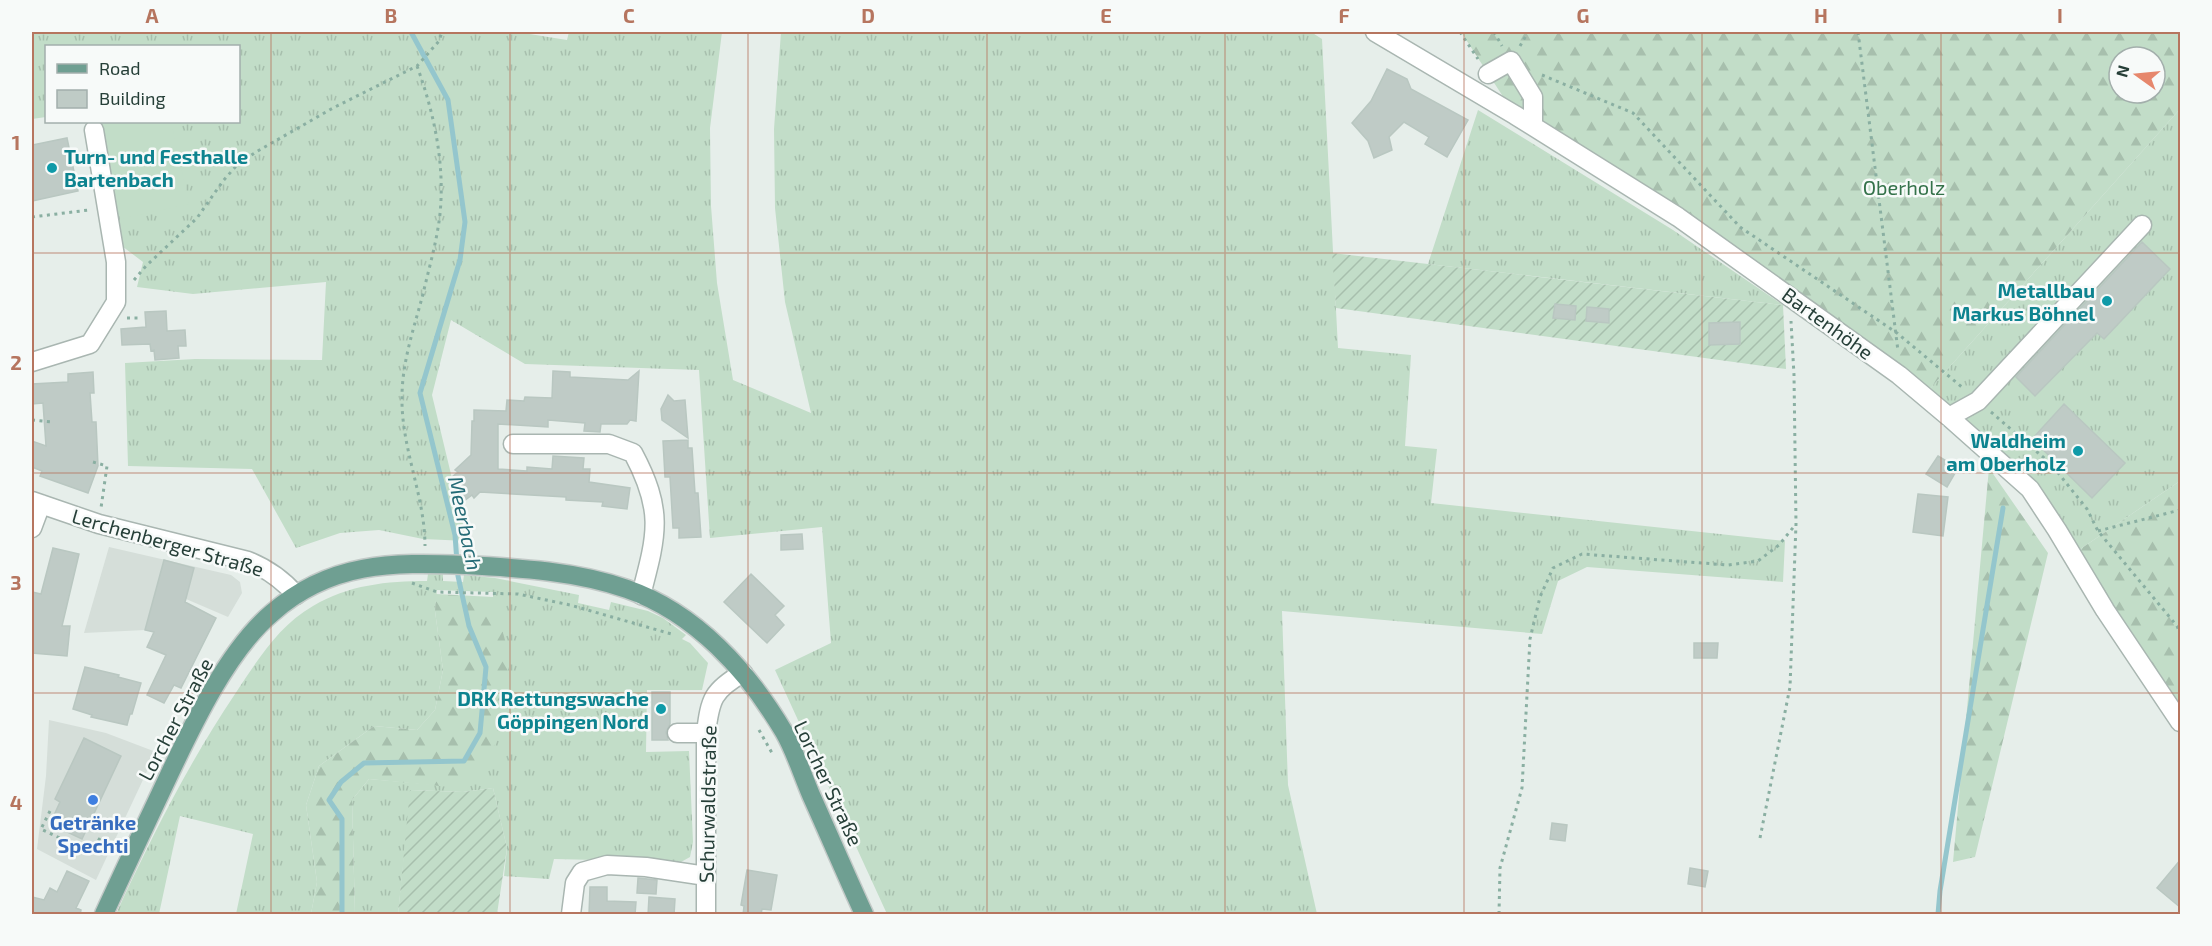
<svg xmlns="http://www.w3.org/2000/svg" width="2212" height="946" viewBox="0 0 2212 946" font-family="'Exo 2',sans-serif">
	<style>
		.built { fill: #d5ded9 }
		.grass { fill: url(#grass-tufts) }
		.forest { fill: url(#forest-firs); fill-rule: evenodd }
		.garden { fill: url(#garden-furrows) }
		.pitch { fill: #c2ddc8 }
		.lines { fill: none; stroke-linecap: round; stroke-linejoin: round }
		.stream { stroke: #94c6cd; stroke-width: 5 }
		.building { fill: #bfcbc6; stroke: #b9c7c1; stroke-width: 1.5 }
		.minor-casing { stroke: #a9b6b1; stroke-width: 21 }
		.major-casing { stroke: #c2c9c7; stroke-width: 21 }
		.path { stroke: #8aafa2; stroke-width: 3; stroke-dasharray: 3 4.5; stroke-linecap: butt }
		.minor { stroke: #fff; stroke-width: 18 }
		.major { stroke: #6f9f92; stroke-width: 18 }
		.grid { fill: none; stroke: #b6755f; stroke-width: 1.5; stroke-opacity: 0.55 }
		.culture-dot { fill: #0f9aa8; stroke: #f7faf9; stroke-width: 2 }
		.shop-dot { fill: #3f7fe0; stroke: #f7faf9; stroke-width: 2 }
		.labels { text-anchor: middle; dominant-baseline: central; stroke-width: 5; stroke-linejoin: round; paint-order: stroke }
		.culture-label { font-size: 20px; font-weight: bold; fill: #0d838f; stroke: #f7faf9; text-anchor: end }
		.park-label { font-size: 20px; fill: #34724a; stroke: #f7faf9 }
		.street-label { font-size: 20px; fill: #263f38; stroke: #f7faf9 }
		.shop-label { font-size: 20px; font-weight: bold; fill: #366cbe; stroke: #f7faf9 }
		.water-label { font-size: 21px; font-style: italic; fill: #256b76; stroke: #f7faf9 }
		.neatline { fill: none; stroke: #b6755f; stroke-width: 2 }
		.grid-label { font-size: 20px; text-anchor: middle; font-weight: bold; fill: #b6755f }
	</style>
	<defs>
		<pattern id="grass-tufts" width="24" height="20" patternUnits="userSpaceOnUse" patternTransform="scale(1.5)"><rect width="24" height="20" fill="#c2ddc8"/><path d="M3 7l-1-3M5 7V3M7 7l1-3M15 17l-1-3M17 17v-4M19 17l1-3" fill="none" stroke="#a7bfad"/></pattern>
		<pattern id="forest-firs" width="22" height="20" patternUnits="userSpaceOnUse" patternTransform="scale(1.5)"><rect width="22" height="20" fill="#c2ddc8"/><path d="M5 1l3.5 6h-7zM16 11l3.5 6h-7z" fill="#a7bfad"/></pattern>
		<pattern id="garden-furrows" width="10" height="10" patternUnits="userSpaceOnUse" patternTransform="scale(1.5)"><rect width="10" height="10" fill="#c2ddc8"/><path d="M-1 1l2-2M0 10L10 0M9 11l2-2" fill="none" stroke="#a7bfad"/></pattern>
	</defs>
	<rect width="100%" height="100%" fill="#e6eeea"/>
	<path class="built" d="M109,547L231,575L240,582L242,593L228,617L186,599L169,636L145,630L84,633Z
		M49,720L106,733L156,752L96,880L37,849L46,776Z"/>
	<path class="grass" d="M32,32H517L567,40L569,32H722L710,128L711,206L717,283L733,380L811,413L785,302L775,208L774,129L781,32H1311L1322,39L1338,348L1411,355L1405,446L1437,449L1431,503L1785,541L1783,582L1587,567L1558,581L1542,634L1282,611L1288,785L1317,914H887L775,670L831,643L822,527L710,538L699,370L525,364L451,320L432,395L467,541L423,539L379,530L340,533L296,548L252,469L128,466L125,363L195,359L322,360L326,282L193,294L137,287L143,262L118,243L96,122H238V46H46V117L32,119Z
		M2180,109V481L2076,552L1928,391Z
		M1478,110L1673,230L1783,305L1428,264Z
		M428,574H443V581L463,582L464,575L495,578L579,595L578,603L609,610L611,602L648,611L663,618L686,635L682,639L690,643L708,663L702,690H647L646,752L689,751L693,842L690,857L681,862L554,859L549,879L504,876L507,848L493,788L463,792L411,790L398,914H355L352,800L369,779L460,787L493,597V592L437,590L435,611L443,670L435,710L417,730L374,726L319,766L306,805L317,882L311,914H236L253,834L180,816L159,914H116C151,838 188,764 235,694C257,661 278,626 313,606C348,585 387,581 427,581Z"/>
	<path class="forest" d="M1461,32H2180V109L1928,391L1515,115ZM2119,57H2155V93H2119Z
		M1989,468L2048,553L1975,857L1953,862Z
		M2180,481V717L2076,552Z
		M436,594L493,597L510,658L496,743L460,788L369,779L352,800L355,914H311L317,882L306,805L319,766L374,726L417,730L435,710L443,670L435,611Z"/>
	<path class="garden" d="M1332,253L1783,305L1786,369L1336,308Z
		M493,788L507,848L497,914H398L410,790L463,792Z"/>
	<path class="pitch" d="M100,122H171L189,204L120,219Z"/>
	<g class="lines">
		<path class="stream" d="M342,914V819L329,800L341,782L364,763L464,761L480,733L486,667L469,626L458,576L455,535L420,393L460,260L465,222L448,100L411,32
			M1938,914L1940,891L2003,508"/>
	</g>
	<path class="building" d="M1387,69L1407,79L1411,89L1468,120L1447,157L1425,144L1429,137L1404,122L1389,137L1392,150L1374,158L1368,141L1352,123L1371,101Z
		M67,138L78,191L32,201V145Z
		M2142,242L2170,269L2104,339L2097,333L2035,396L2016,377Z
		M1555,304L1576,306L1575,320L1553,318Z
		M1587,307L1609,309V323L1586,321Z
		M166,311L167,331L185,330L186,346H178L179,358L155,360L154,350L151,351L150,344L122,345L121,329L146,327L145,312Z
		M1740,322V344L1709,345V323Z
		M553,371L570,372V377L628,380L639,371L636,421L630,420L627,424H601L600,432L584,431L585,423L548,420V427L498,424V469L527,471V467L552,469L553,456L584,458L583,469H590L589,482L630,488L627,509L602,506L603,502L566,500V497L480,492L474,498L472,495L464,501L458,494L452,477L458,472L455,470L471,455L472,421H474V410L506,411L507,400L524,401L525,397L552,398Z
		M93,372L94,393H90L92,422H96L98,466L88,493L40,476L42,471L32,467V441L46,446L43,403L32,404V384L68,382V374Z
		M668,395L674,401L685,400L688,438L662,420L661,409Z
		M2064,404L2125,463L2092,498L2032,439Z
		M688,440V448H692L695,493H698L701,537L679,538V528H673L670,477H665L663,441Z
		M1938,456L1958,468L1947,487L1926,474Z
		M1918,494L1948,497L1943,536L1913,532Z
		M802,534L803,549L781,550V535Z
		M53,548L79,554L62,626H70L67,656L32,653V592L41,594Z
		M164,560L194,568L185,602L216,618L181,688L174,685L164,703L147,695L166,655L147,647L154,632L145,630Z
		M751,574L784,606L775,615L784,625L767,643L724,602Z
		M1694,643H1718L1717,658H1694Z
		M85,667L119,675L118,677L141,683L132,714H130L127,725L91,717L92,715L73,709Z
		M652,692H670V724L666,732L668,740H652Z
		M84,738L121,756L82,839L50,824L60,802L55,799Z
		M1552,823L1567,825L1565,841L1550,839Z
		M2181,859V908L2157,888Z
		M1690,868L1708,871L1705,887L1688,884Z
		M747,870L777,875L771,910L762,909L761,915H743L744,906L741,905Z
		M67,871L89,881L76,908L81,910L80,915H32V897L44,900L50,888L57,892Z
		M638,878L657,880L656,894L637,893Z
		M590,887H607V901L636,902L635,915H589Z
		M649,897L675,899L674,915H648Z"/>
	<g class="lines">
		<defs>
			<path id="minor" d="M1375,32L1515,115L1678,217L1899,375L1949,417L2030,489L2057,530L2105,610L2180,722
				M1488,74L1511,61L1533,97V126
				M32,362L90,344L116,302V262L94,130
				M1949,417L1978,401L2142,225
				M513,444H609L633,453C664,511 657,534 641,595
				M32,501L99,524L248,561C268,569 282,579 296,595
				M32,528L41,504
				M677,733H706
				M571,914L575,883L582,872L607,865L646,867L706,876
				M706,914V733C710,699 713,690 743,673"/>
			<path id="major" d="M104,914C125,868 147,822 169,775C193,724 228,650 272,613C330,562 392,562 465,565C519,568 576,571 627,589C696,613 748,671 784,732C795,751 802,774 811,795C829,835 846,875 864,914"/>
		</defs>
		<use href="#minor" class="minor-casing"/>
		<use href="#major" class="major-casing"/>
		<path class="path" d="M1460,32L1478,59
			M1494,32L1502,46
			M1858,32L1898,351
			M1520,46L1528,32
			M417,66C434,113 445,163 440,214C437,241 429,268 423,294C414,328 402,362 402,397C401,448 425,496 425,546
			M1542,75L1633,113L1740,227L1897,333L1963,388
			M32,217L89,210
			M134,280L146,266L197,218L223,181L237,165L256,152L333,108L417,66L439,41L442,32
			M127,318H138
			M1991,412L2051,464L2087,509L2098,531L2177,626L2180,633
			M32,420L53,422
			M93,462L107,466L101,508
			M2098,531L2180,510
			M412,583L437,592L518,594L570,605L675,635
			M759,730L772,753
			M50,811L41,829L91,853L100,838
			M1760,838L1790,687L1796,524L1794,375L1791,321
			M1499,914L1500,868L1522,788L1530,639L1540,597L1553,568L1582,554L1728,565L1758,561L1779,545L1796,524"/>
		<use href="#minor" class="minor"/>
		<use href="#major" class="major"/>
	</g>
	<path class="grid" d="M271,32V914M510,32V914M748,32V914M987,32V914M1225,32V914M1464,32V914M1702,32V914M1941,32V914M32,253H2180M32,473H2180M32,693H2180"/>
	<g class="culture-dot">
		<circle cx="52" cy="168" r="6"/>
		<circle cx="2107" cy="301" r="6"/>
		<circle cx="2078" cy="451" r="6"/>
		<circle cx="661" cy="709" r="6"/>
	</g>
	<circle class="shop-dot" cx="93" cy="800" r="6"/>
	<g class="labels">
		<g class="culture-label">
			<text x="64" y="156" text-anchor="start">Turn- und Festhalle<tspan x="64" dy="23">Bartenbach</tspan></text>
			<text x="2095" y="290">Metallbau<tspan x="2095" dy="23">Markus Böhnel</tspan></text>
			<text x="2066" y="440">Waldheim<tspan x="2066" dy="23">am Oberholz</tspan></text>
			<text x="649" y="698">DRK Rettungswache<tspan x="649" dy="23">Göppingen Nord</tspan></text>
		</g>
		<g class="park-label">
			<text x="1904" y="187">Oberholz</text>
		</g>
		<g class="street-label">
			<text transform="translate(1828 323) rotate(36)">Bartenhöhe</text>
			<text transform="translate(168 542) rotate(16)">Lerchenberger Straße</text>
			<text transform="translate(175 719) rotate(-62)">Lorcher Straße</text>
			<text transform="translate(829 783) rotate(65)">Lorcher Straße</text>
			<text transform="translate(707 804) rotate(-89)">Schurwaldstraße</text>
		</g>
		<g class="shop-label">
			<text x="93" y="822">Getränke<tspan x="93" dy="23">Spechti</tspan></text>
		</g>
		<g class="water-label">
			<text transform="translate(466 523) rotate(78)">Meerbach</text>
		</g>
	</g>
	<rect width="2212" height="946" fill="none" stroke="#f7faf9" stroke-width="66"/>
	<rect x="45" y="45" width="195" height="78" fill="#f7faf9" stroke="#a3afac" stroke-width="1.5"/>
	<rect x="57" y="64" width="30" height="9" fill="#6f9f92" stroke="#a3afac" stroke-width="1.5"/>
	<text x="99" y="75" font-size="18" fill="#263f38">Road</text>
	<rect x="57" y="90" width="30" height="18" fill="#bfcbc6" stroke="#a3afac" stroke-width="1.5"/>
	<text x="99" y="105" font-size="18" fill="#263f38">Building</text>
	<g transform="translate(2137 75) rotate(285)"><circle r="28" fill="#f7faf9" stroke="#a3afac" stroke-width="1.5"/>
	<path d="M0-4.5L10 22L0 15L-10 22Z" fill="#e6876c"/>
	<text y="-9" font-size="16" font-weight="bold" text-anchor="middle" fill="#263f38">N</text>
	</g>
	<rect x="33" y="33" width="2146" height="880" class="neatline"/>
	<g class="grid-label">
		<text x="152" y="23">A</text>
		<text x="391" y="23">B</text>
		<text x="629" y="23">C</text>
		<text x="868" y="23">D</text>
		<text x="1106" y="23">E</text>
		<text x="1344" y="23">F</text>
		<text x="1583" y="23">G</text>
		<text x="1821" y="23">H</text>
		<text x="2060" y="23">I</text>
		<text x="16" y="150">1</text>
		<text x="16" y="370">2</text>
		<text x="16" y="590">3</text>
		<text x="16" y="810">4</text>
	</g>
</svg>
